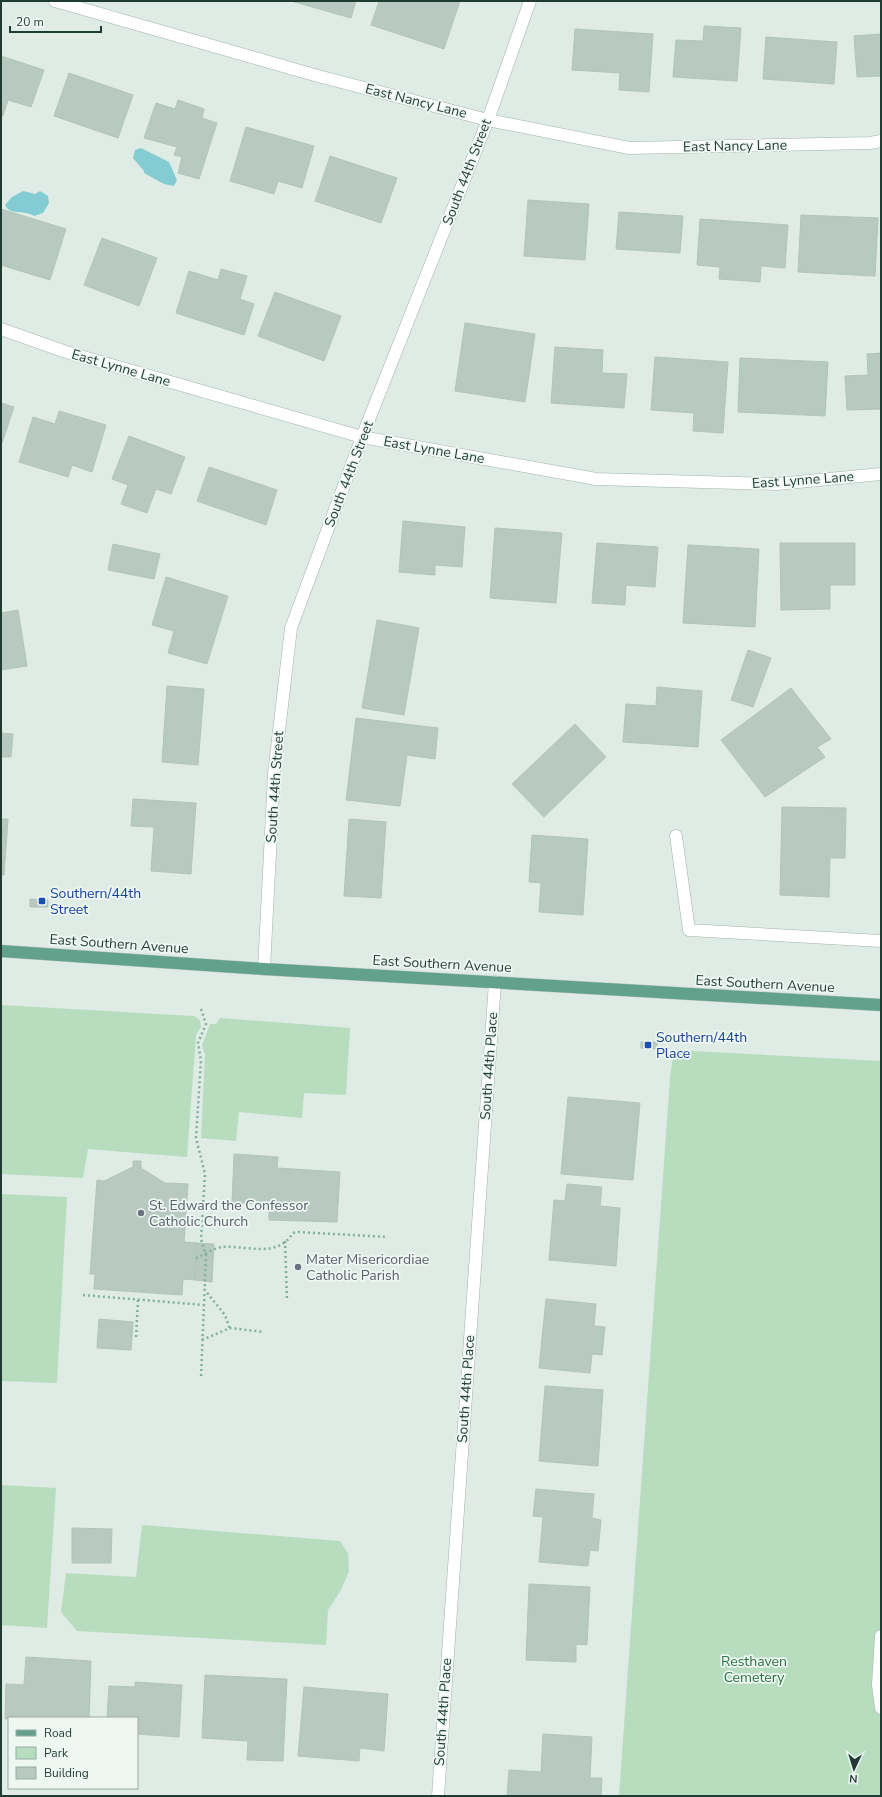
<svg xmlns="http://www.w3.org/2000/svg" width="882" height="1797" viewBox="0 0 882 1797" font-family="'Nunito Sans',sans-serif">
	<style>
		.green { fill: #b7ddbe }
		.water { fill: #84ccd3 }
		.building { fill: #b7c9c0; stroke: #b1c5bb }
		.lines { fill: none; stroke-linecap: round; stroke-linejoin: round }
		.minor-casing { stroke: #a2b3ac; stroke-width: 13 }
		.major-casing { stroke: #c0c8c6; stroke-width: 13 }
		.path { stroke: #7eb09d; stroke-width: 2.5; stroke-dasharray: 2 3; stroke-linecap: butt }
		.minor { stroke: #fff; stroke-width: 12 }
		.major { stroke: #62a28d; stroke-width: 12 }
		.transit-dot { fill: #1a4fb4; stroke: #eff7f3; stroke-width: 1.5 }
		.worship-dot { fill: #6b7280; stroke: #eff7f3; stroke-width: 1.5 }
		.labels { text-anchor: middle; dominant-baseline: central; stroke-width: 3.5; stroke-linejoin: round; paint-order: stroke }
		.street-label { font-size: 14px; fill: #1f3b32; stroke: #eff7f3 }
		.transit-label { font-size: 14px; fill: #164399; stroke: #eff7f3; text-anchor: start }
		.worship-label { font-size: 14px; fill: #5b616d; stroke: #eff7f3; text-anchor: start }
		.park-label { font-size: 14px; fill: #287340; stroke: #eff7f3 }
	</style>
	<rect width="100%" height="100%" fill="#dfebe5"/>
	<path class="green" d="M1,1005L194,1016L200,1020L201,1027L196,1035L187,1157L88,1149L83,1178L1,1174Z
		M220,1018L350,1028L346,1095L304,1093L302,1118L239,1112L236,1141L201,1138L205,1055L202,1045L210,1024H216Z
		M674,1050L881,1061V1796H619L670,1078Z
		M1,1194L67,1197L57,1383L1,1381Z
		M1,1485L56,1488L47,1628L1,1625Z
		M142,1525L340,1541L348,1553L349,1571L341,1590L328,1610L326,1645L77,1631L61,1612L66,1573L136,1577Z"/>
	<path class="water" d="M141,148L169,162L177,180L174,186L164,184L144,173V171L133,158L135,150Z
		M23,191L35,194L40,191L48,196L49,203L43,213L34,216C23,209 10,216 5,205L12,197Z"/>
	<path class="building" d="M291,1H356L351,18Z
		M379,1H460L444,49L371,25Z
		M704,26L741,28L737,81L673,77L676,40L703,41Z
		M575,29L653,34L649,92L619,90L620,73L572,70Z
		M881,34V76L857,77L854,36Z
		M766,37L837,42L834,84L763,79Z
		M1,56L44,70L31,107L8,100L3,116H1Z
		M69,73L133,95L118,138L54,116Z
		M178,100L204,109L202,118L217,123L199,179L178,173L182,157L174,155L177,147L144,138L156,103L175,109Z
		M246,127L314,146L302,188L278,181L274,194L230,181Z
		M330,156L397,178L381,223L315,201Z
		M528,200L589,204L585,260L524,256Z
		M1,209L66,229L50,280L1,265Z
		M619,212L683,216L680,253L616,249Z
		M801,215L878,218L875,276L798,272Z
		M700,219L788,225L785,268L761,266L760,282L719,279L720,267L697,265Z
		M102,238L157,258L139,306L84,285Z
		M221,269L247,276L240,299L254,304L244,335L176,313L189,271L218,280Z
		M275,292L341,316L324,361L258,336Z
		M465,323L535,334L525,402L455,391Z
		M555,347L603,350L602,373L627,374L624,408L551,403Z
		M881,353V409L847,410L845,376L868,375L867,354Z
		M655,357L728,362L723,433L693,431L694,413L651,410Z
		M740,358L828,362L825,416L738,412Z
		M1,403L14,407L2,443H1Z
		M59,411L106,425L92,472L72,465L68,477L19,462L33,417L55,424Z
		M129,436L185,457L171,494L156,489L147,513L121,504L128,485L112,479Z
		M209,467L277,490L266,525L197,501Z
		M403,521L465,527L462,567L435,565V575L399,572Z
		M495,528L562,533L556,603L490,598Z
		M597,543L658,547L655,587L626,585L625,605L592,603Z
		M780,543H855V585H830V609L781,610Z
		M113,544L160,554L154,579L108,570Z
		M688,545L759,549L755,627L683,623Z
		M166,577L228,596L207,664L168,653L174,631L152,625Z
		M18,610L27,666L1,670V613Z
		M377,620L419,628L404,715L362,708Z
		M748,650L771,658L753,707L731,700Z
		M167,686L204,689L198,765L162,762Z
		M657,687L702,691L698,747L623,742L626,704L656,706Z
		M791,688L831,739L817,747L825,757L765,797L721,740Z
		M356,718L438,728L435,759L407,755L400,806L346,800Z
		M575,724L606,757L544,817L512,784Z
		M1,733L13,734L11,757H1Z
		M133,799L196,803L191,874L151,871L154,827L131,826Z
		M782,807L846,808L845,858H830L829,897L780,895Z
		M1,819H8L4,875H1Z
		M349,819L386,822L381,898L344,896Z
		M532,835L588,839L583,915L539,912L541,883L529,882Z
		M30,899L48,900V907H30Z
		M641,1042H657V1049L641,1048Z
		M568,1097L640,1103L633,1180L561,1174Z
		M234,1154L278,1157L277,1168L340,1172L337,1222L269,1220V1204L232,1203Z
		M133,1161H141V1168L165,1183L188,1184L184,1242L197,1243L195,1280L183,1279L182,1295L94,1289L95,1274H90L97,1180L104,1181L133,1167Z
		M567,1184L602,1187L600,1206L620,1208L616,1266L549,1260L554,1200L565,1201Z
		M197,1243L214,1244L212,1282L195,1280Z
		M546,1299L596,1304L594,1326L605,1327L602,1355L592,1354L590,1373L539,1368Z
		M99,1319L133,1322L131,1350L97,1348Z
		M545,1386L603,1390L598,1466L539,1461Z
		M536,1489L594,1494L592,1518L601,1520L598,1551L590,1550L588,1566L539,1562L543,1517L533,1516Z
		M72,1528L112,1529L111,1563H72Z
		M529,1584L590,1587L587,1645L576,1644V1662L526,1660Z
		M26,1657L91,1661L89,1718L5,1719L6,1684L24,1685Z
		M205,1675L287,1679L283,1761L247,1760L248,1741L202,1738Z
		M135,1682L182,1685L179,1737L137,1734V1718H107L109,1686L135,1687Z
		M304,1687L388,1694L384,1751L360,1748L359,1761L298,1756Z
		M543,1734L592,1737L590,1778H602L601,1796H507L509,1770L541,1772Z"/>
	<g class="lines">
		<defs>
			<path id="minor" d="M55,1L318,76L488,120L629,148L870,143L881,141
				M1,329L66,352L362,437L596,479L777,484L881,474
				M676,836L689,930L881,941
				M264,969L274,774L291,628L362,437L488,120L530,1
				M881,1636L878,1685L881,1708
				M438,1796L495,982"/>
			<path id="major" d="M1,951L264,969L881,1005"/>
		</defs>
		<use href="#minor" class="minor-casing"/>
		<use href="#major" class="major-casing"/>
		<path class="path" d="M201,1009L206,1024L198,1043L201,1060L196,1138L205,1174L201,1239L206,1255L201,1378
			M285,1241L287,1300
			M196,1258C204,1255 214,1248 222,1247C246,1245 277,1259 293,1233L298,1232L388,1237
			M204,1289L225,1315L230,1329
			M83,1295L204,1305
			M136,1337L138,1300
			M202,1340L230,1328L264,1332"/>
		<use href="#minor" class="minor"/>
		<use href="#major" class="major"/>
	</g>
	<g class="transit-dot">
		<rect x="38" y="897" width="8" height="8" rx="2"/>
		<rect x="644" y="1041" width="8" height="8" rx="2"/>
	</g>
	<g class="worship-dot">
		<circle cx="141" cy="1213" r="4"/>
		<circle cx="298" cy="1267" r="4"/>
	</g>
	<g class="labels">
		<g class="street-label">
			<text transform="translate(416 101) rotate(14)">East Nancy Lane</text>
			<text transform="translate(735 146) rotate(-1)">East Nancy Lane</text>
			<text transform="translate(467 172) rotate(-69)">South 44th Street</text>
			<text transform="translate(121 368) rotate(16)">East Lynne Lane</text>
			<text transform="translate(434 450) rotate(10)">East Lynne Lane</text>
			<text transform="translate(349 474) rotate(-69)">South 44th Street</text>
			<text transform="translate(803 480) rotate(-4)">East Lynne Lane</text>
			<text transform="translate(275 787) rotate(-86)">South 44th Street</text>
			<text transform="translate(119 944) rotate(4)">East Southern Avenue</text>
			<text transform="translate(442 964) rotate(3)">East Southern Avenue</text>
			<text transform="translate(765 984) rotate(3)">East Southern Avenue</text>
			<text transform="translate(489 1066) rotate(-86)">South 44th Place</text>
			<text transform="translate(466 1389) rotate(-86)">South 44th Place</text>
			<text transform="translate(443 1712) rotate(-86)">South 44th Place</text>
		</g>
		<g class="transit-label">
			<text x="50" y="893">Southern/44th<tspan x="50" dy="16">Street</tspan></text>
			<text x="656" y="1037">Southern/44th<tspan x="656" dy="16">Place</tspan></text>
		</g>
		<g class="worship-label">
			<text x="149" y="1205">St. Edward the Confessor<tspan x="149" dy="16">Catholic Church</tspan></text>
			<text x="306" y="1259">Mater Misericordiae<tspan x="306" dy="16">Catholic Parish</tspan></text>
		</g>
		<g class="park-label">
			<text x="754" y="1661">Resthaven<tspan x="754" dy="16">Cemetery</tspan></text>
		</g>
	</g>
	<rect width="882" height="1797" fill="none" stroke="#1f3b32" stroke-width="4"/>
	<rect x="8" y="1717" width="130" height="72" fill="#eff7f3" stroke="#9caca6"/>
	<rect x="16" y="1730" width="20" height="6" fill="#62a28d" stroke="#9caca6"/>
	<text x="44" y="1737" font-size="12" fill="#1f3b32">Road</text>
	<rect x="16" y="1747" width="20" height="12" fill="#b7ddbe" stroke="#9caca6"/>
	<text x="44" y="1757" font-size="12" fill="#1f3b32">Park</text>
	<rect x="16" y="1767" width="20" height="12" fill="#b7c9c0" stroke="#9caca6"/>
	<text x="44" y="1777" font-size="12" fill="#1f3b32">Building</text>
	<g transform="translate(854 1769) rotate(184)" stroke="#eff7f3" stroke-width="3" paint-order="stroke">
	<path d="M0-3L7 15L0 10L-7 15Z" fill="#1f3b32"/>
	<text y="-6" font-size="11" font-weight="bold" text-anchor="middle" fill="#1f3b32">N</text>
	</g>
	<path d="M10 26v6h91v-6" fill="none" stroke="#1f3b32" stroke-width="2"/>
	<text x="16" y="26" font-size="12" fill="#1f3b32" stroke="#eff7f3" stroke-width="3" paint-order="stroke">20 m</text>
</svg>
